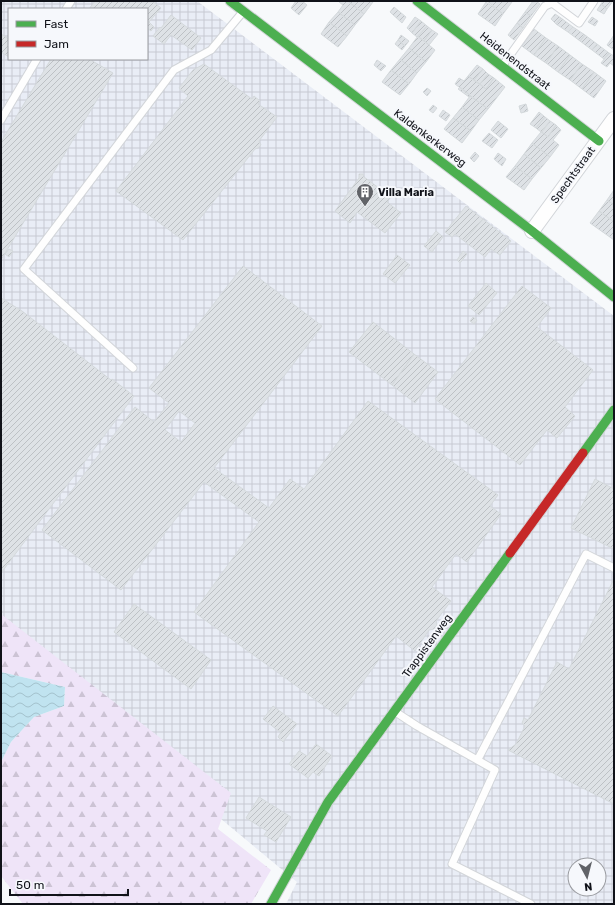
<svg xmlns="http://www.w3.org/2000/svg" width="615" height="905" viewBox="0 0 615 905" font-family="Rubik,sans-serif">
	<style>
		.industrial { fill: url(#industrial-grid); fill-rule: evenodd }
		.forest { fill: url(#forest-firs) }
		.water { fill: url(#water-waves) }
		.building { fill: url(#building-hatch); stroke: #d4d9dc; fill-rule: evenodd }
		.lines { fill: none; stroke-linecap: round; stroke-linejoin: round }
		.lane-casing { stroke: #d2d5d9; stroke-width: 9 }
		.street-casing { stroke: #d2d5d9; stroke-width: 16 }
		.fast-casing { stroke: #d2d5d9; stroke-width: 11 }
		.jam-casing { stroke: #d2d5d9; stroke-width: 11 }
		.lane { stroke: #fefefe; stroke-width: 7 }
		.street { stroke: #fefefe; stroke-width: 14 }
		.fast { stroke: #4caf50; stroke-width: 9 }
		.jam { stroke: #c62828; stroke-width: 9 }
		.labels { text-anchor: middle; dominant-baseline: central; stroke-width: 4; stroke-linejoin: round; paint-order: stroke }
		.street-label { font-size: 11px; fill: #101219; stroke: #f6f8fc }
		.poi-label { font-size: 11px; font-weight: bold; fill: #101219; stroke: #f6f8fc; text-anchor: start }
	</style>
	<defs>
		<pattern id="industrial-grid" width="8" height="8" patternUnits="userSpaceOnUse"><rect width="8" height="8" fill="#e9edf6"/><path d="M0 4h8M4 0v8" fill="none" stroke="#c7cad2"/></pattern>
		<pattern id="forest-firs" width="22" height="20" patternUnits="userSpaceOnUse"><rect width="22" height="20" fill="#efe4f8"/><path d="M5 1l3.5 6h-7zM16 11l3.5 6h-7z" fill="#ccc3d4"/></pattern>
		<pattern id="water-waves" width="16" height="10" patternUnits="userSpaceOnUse"><rect width="16" height="10" fill="#c0e3f0"/><path d="M0 5q4-4 8 0t8 0" fill="none" stroke="#a4c2cd"/></pattern>
		<pattern id="building-hatch" width="6" height="6" patternUnits="userSpaceOnUse"><rect width="6" height="6" fill="#dee2e6"/><path d="M-1 1l2-2M0 6l6-6M5 7l2-2" fill="none" stroke="#bdc1c5"/></pattern>
	</defs>
	<rect width="100%" height="100%" fill="#f7f9fb"/>
	<path class="industrial" d="M1,1H197L614,316V904H286L297,882L1,637ZM9,9H147V59H9ZM575,865H599V889H575Z"/>
	<path class="forest" d="M1,614L231,793L218,829L271,870L251,904H23L1,876V762L11,742L34,717L64,706L65,687L1,672Z"/>
	<path class="water" d="M1,672L65,687L64,706L34,717L11,742L1,762Z"/>
	<path class="building" d="M95,1H152L161,8L149,22L154,27L151,31L147,28V9H89Z
		M296,1H302L307,5L299,15L291,8Z
		M340,1H348L364,14L355,25L338,12L343,5L339,2Z
		M348,1H372L373,2L364,14Z
		M487,1H511L512,2L503,14Z
		M533,1H536L540,4L531,16L525,12Z
		M603,1H613L607,9L601,4Z
		M486,2L503,14L495,26L478,14Z
		M601,4L607,9L604,14L597,10Z
		M394,7L406,17L402,23L390,12Z
		M338,12L355,25L347,36L329,22Z
		M525,12L531,16L523,28L517,23Z
		M555,14L561,18L556,24L551,19Z
		M171,15L201,38L192,50L171,35L164,44L153,36L160,27L161,28Z
		M415,17L421,21L412,33L407,28Z
		M592,17L598,21L595,26L588,22Z
		M561,18L573,27L568,32L556,24Z
		M421,21L427,26L417,37L412,33Z
		M329,22L347,36L338,47L321,34Z
		M517,23L523,28L514,40L508,35Z
		M427,26L432,30L424,41L418,37Z
		M573,27L585,35L580,41L568,32Z
		M534,29L546,38L534,55L522,46Z
		M432,30L438,34L429,45L424,41Z
		M1,34L9,39V57L1,52Z
		M401,35L409,41L405,46L398,40Z
		M585,35L597,44L592,50L580,41Z
		M614,35V50L607,45Z
		M418,36L435,50L426,62L409,48Z
		M546,38L558,46L546,63L534,55Z
		M398,40L405,46L402,50L395,44Z
		M597,44L609,53L604,59L592,50Z
		M558,46L570,55L558,72L546,63Z
		M409,48L426,62L417,73L400,59Z
		M609,53L614,56V66L610,63L607,67L601,63Z
		M570,55L582,64L570,80L558,72Z
		M51,59H89L113,73L1,260V142Z
		M400,59L417,73L409,84L391,70Z
		M377,60L386,66L381,71L374,65Z
		M204,64L252,99L254,96L260,101L258,104L277,117L259,141L261,145L258,148L255,149L183,240L116,191L188,96L179,88L193,70Z
		M582,64L594,72L582,89L570,80Z
		M477,65L483,69L474,80L468,76Z
		M483,69L488,74L480,84L474,80Z
		M391,70L409,84L400,95L382,82Z
		M594,72L606,81L594,98L582,89Z
		M488,74L494,78L486,89L480,84Z
		M468,76L486,89L494,78L505,87L488,109L455,84L459,78L464,81Z
		M460,87L470,95L469,97L458,89Z
		M427,88L431,91L427,96L423,92Z
		M470,96L488,109L479,120L462,107Z
		M526,104L528,111L521,113L519,106Z
		M433,105L437,108L433,113L429,110Z
		M462,107L479,120L471,131L453,118Z
		M443,110L450,115L446,121L439,116Z
		M539,112L545,117L536,128L530,124Z
		M545,117L550,121L541,132L536,128Z
		M453,118L471,131L462,143L444,129Z
		M498,121L508,129L501,138L491,130Z
		M550,121L556,125L548,137L542,132Z
		M556,125L561,130L553,140L559,145L550,157L532,143L541,132L548,137Z
		M489,133L498,140L492,148L482,141Z
		M532,143L550,157L541,168L524,154Z
		M475,152L479,156L474,162L470,158Z
		M498,153L506,159L502,166L494,159Z
		M524,154L541,168L532,179L515,166Z
		M515,166L532,179L524,190L506,177Z
		M359,174H363L364,177L391,197L387,202L401,213L385,233L357,212L350,223L335,211L359,178Z
		M614,190V205L607,200Z
		M607,200L614,205V222L599,211Z
		M466,206L483,219L464,241L455,234L452,237L445,232Z
		M599,211L614,222V240L590,223Z
		M483,219L511,241L500,255L491,249L485,257L464,241Z
		M436,231L443,237L432,252L424,246Z
		M9,249L13,251L9,257L5,254Z
		M463,251L467,254L460,263L457,260Z
		M397,255L410,265L395,283L383,274Z
		M243,266L322,326L214,468L269,508L290,479L304,489L368,401L498,495L490,506L501,514L467,562L456,554L432,587L451,601L436,621L437,625L434,629L429,630L415,651L396,636L338,716L194,612L259,522L204,482L121,590L42,530L135,407L154,422L169,403L149,388ZM179,411L195,423L181,442L165,430Z
		M486,283L497,293L479,315L468,306Z
		M522,286L551,308L537,327L593,370L565,407L575,416L557,438L547,430L520,465L435,399Z
		M1,298L22,311L111,380L112,379L134,396L1,573Z
		M473,317L477,320L474,324L470,321Z
		M373,322L414,354L392,385L349,352Z
		M414,354L438,372L415,403L392,385Z
		M595,479L614,489V549L571,528Z
		M614,579V804L508,750L516,744L525,726L522,723L524,718L528,720L557,662L569,669Z
		M134,604L211,660L191,689L114,632Z
		M273,706L297,724L283,742L278,737L283,729L280,732L263,719Z
		M316,744L332,756L319,776L313,772L308,778L289,764L299,751L307,756Z
		M259,797L291,817L276,842L264,835L267,831L246,818Z"/>
	<g class="lines">
		<defs>
			<path id="lane" d="M554,1L552,3L579,23L594,1
				M66,9L71,1
				M503,65L545,6L552,3
				M1,120L37,59
				M133,368L24,269L174,70L211,50L242,13
				M394,711L417,726L495,770L452,864L531,904
				M478,759L586,554L614,568"/>
			<path id="street" d="M532,231L614,119"/>
			<path id="fast" d="M230,1L532,231L614,297
				M417,1L599,141
				M583,453L614,410
				M271,904L328,802L510,553"/>
			<path id="jam" d="M510,553L583,453"/>
		</defs>
		<use href="#lane" class="lane-casing"/>
		<use href="#street" class="street-casing"/>
		<use href="#fast" class="fast-casing"/>
		<use href="#jam" class="jam-casing"/>
		<use href="#lane" class="lane"/>
		<use href="#street" class="street"/>
		<use href="#fast" class="fast"/>
		<use href="#jam" class="jam"/>
	</g>
	<defs>
		<symbol id="building-pin" viewBox="-11 -11 22 30"><path d="M0 17L-7.5 6A9.5 9.5 0 1 1 7.5 6Z" fill="#616368" stroke="#f6f8fc"/><path d="M-4-6H4V6H1V3H-1V6H-4ZM-2.5-4.3h1.7v1.8h-1.7ZM.8-4.3h1.7v1.8H.8ZM-2.5-1h1.7V.8h-1.7ZM.8-1h1.7V.8H.8Z" fill="#fff"/></symbol>
	</defs>
	<g fill-rule="evenodd">
		<use href="#building-pin" x="355" y="182" width="20" height="27"/>
	</g>
	<g class="labels">
		<g class="street-label">
			<text transform="translate(515 61) rotate(38)">Heidenendstraat</text>
			<text transform="translate(430 138) rotate(37)">Kaldenkerkerweg</text>
			<text transform="translate(573 175) rotate(-54)">Spechtstraat</text>
			<text transform="translate(427 646) rotate(-54)">Trappistenweg</text>
		</g>
		<g class="poi-label">
			<text x="378" y="192">Villa Maria</text>
		</g>
	</g>
	<rect width="615" height="905" fill="none" stroke="#101219" stroke-width="4"/>
	<rect x="8" y="8" width="140" height="52" fill="#f6f8fc" stroke="#9a9ca1"/>
	<rect x="16" y="21" width="20" height="6" fill="#4caf50" stroke="#9a9ca1"/>
	<text x="44" y="28" font-size="12" fill="#101219">Fast</text>
	<rect x="16" y="41" width="20" height="6" fill="#c62828" stroke="#9a9ca1"/>
	<text x="44" y="48" font-size="12" fill="#101219">Jam</text>
	<g transform="translate(587 877) rotate(173)"><circle r="19" fill="#f6f8fc" stroke="#9a9ca1"/>
	<path d="M0-3L7 15L0 10L-7 15Z" fill="#616368"/>
	<text y="-6" font-size="11" font-weight="bold" text-anchor="middle" fill="#101219">N</text>
	</g>
	<path d="M10 889v6h118v-6" fill="none" stroke="#101219" stroke-width="2"/>
	<text x="16" y="889" font-size="12" fill="#101219" stroke="#f6f8fc" stroke-width="3" paint-order="stroke">50 m</text>
</svg>
